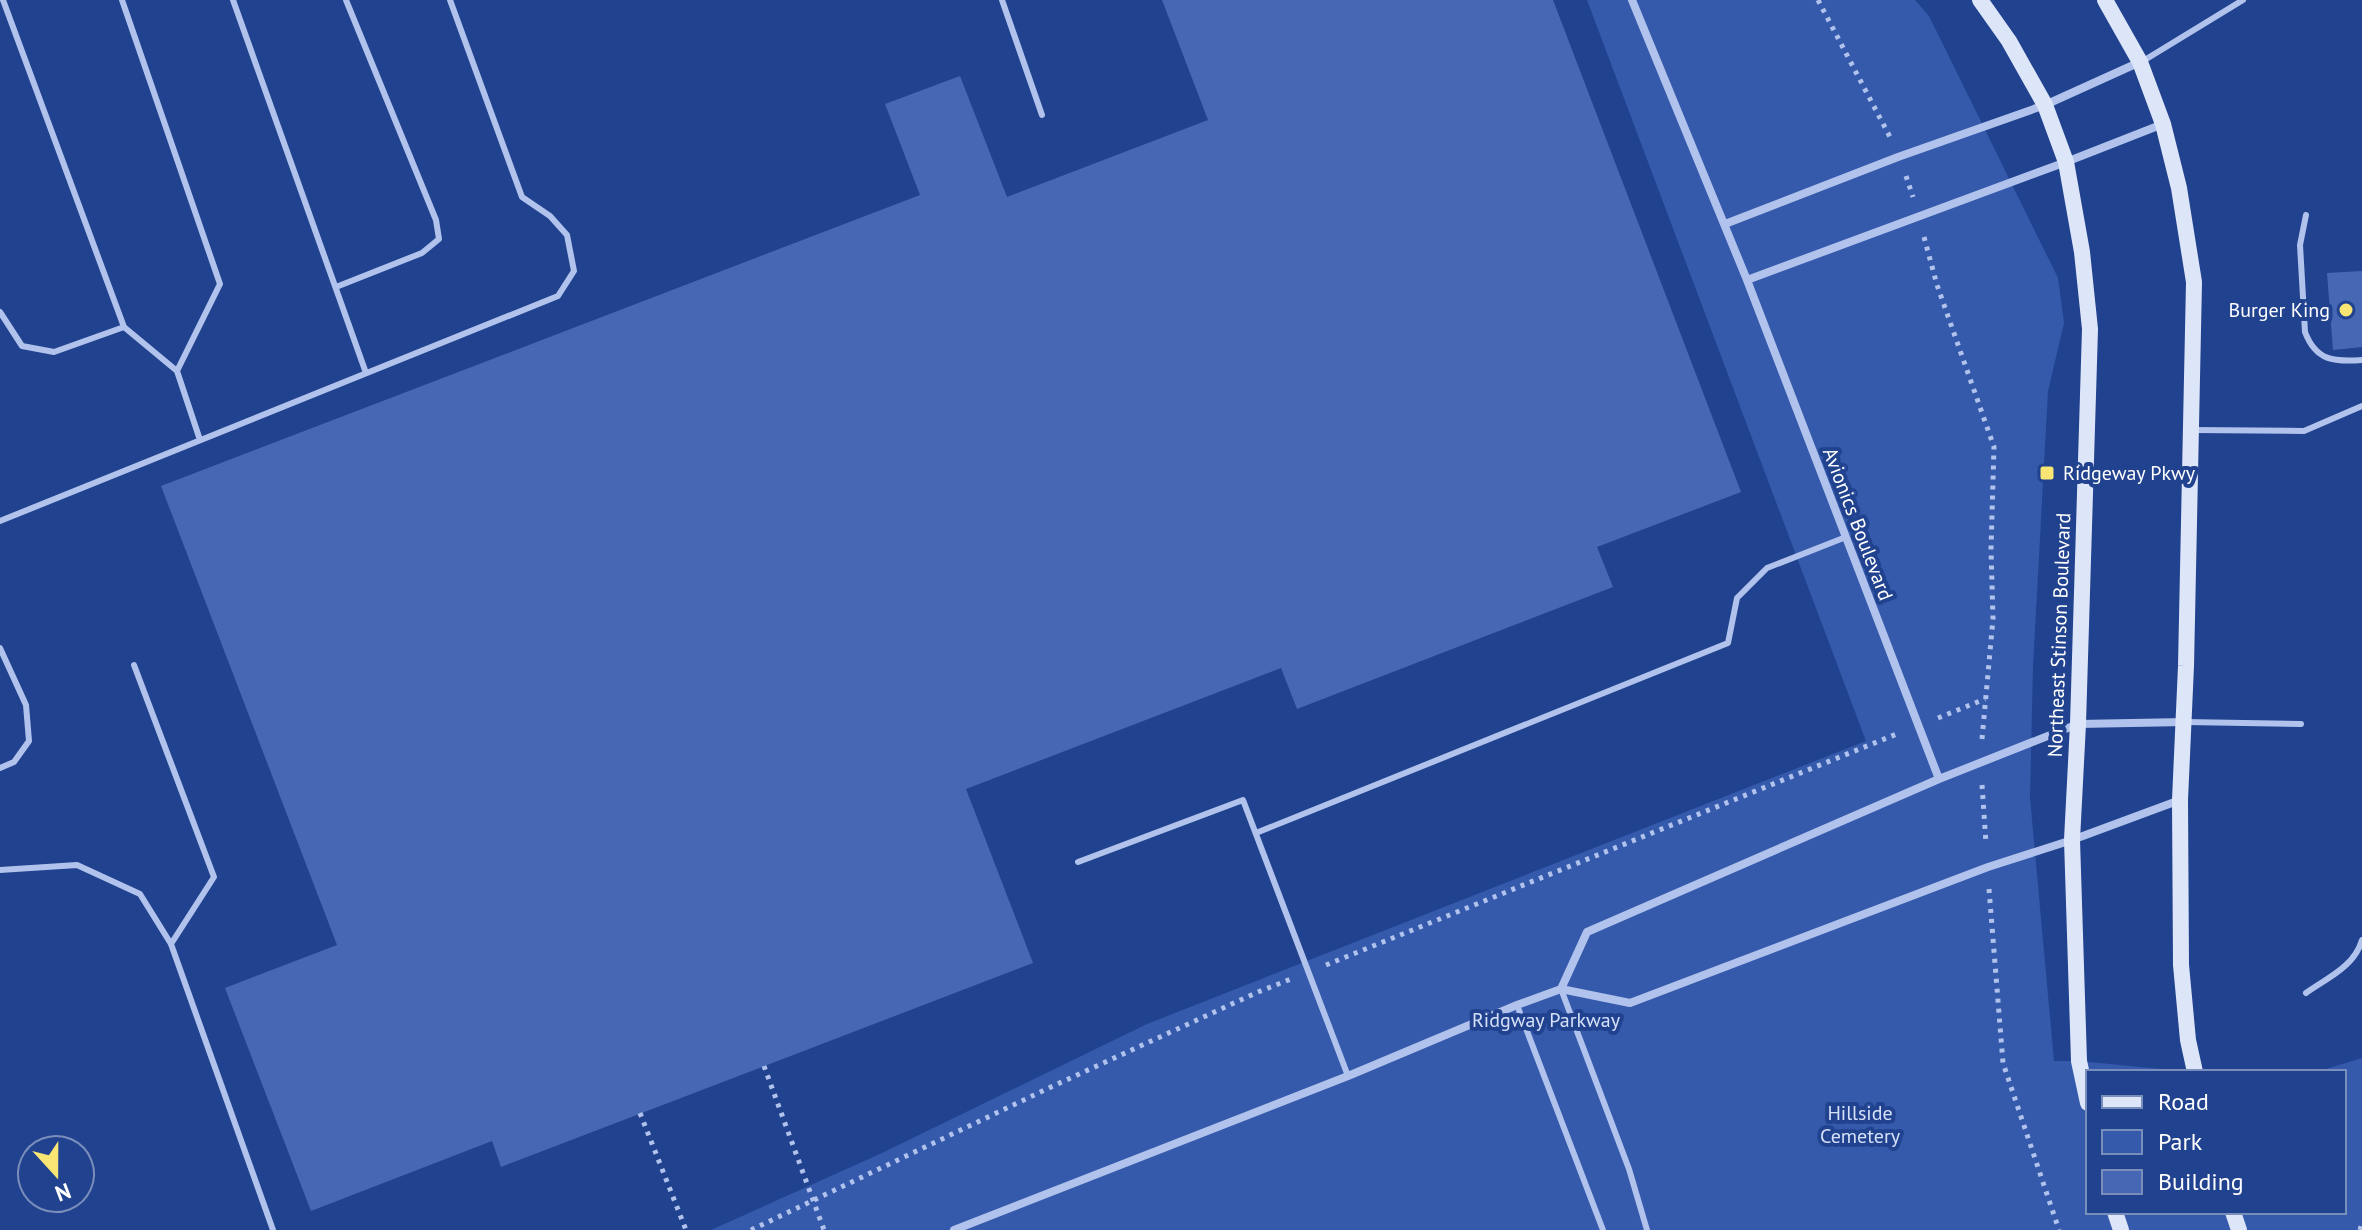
<svg xmlns="http://www.w3.org/2000/svg" width="2362" height="1230" viewBox="0 0 2362 1230" font-family="'PT Sans',sans-serif">
	<style>
		.green { fill: #355aac }
		.building { fill: #4668b4 }
		.lines { fill: none; stroke-linecap: round; stroke-linejoin: round }
		.path { stroke: #b1c3ec; stroke-width: 5; stroke-dasharray: 4 6; stroke-linecap: butt }
		.lane { stroke: #b1c3ec; stroke-width: 6 }
		.street { stroke: #b1c3ec; stroke-width: 8 }
		.secondary { stroke: #dde5f9; stroke-width: 16 }
		.poi-dot { fill: #f8e573; stroke: #21428e; stroke-width: 3 }
		.labels { text-anchor: middle; dominant-baseline: central; stroke-width: 8; stroke-linejoin: round; paint-order: stroke }
		.poi-label { font-size: 20px; fill: #fff; stroke: #21428e; text-anchor: end }
		.street-label { font-size: 20px; fill: #fff; stroke: #21428e }
		.park-label { font-size: 20px; fill: #d6e1f9; stroke: #21428e }
	</style>
	<rect width="100%" height="100%" fill="#21428e"/>
	<path class="green" d="M1587,0H1915L1929,16L2058,278L2064,323L2048,391L2033,666L2030,798L2054,1061H2079L2192,1072H2088V1212H2344V1072H2316L2362,1058V1230H711L882,1153L1147,1024L1866,741Z"/>
	<path class="building" d="M1162,0H1553L1741,492L1597,547L1613,587L1297,709L1281,668L966,789L1033,963L501,1167L492,1141L311,1211L225,988L337,945L161,486L920,195L885,104L960,76L1007,197L1208,120Z
		M2362,271V347L2333,350L2327,273Z"/>
	<g class="lines">
		<path class="path" d="M1818,0L1890,137
			M1906,176L1913,197
			M1924,237L1937,285L1994,447L1991,549L1993,619L1982,739
			M1938,718L1985,699
			M1982,785L1986,843
			M1989,889L2003,1063L2059,1230
			M1326,965L1899,733
			M764,1066L824,1230
			M640,1113L686,1230
			M751,1230L1051,1087L1258,992L1291,979
			M2360,1230L2362,1223"/>
		<path class="lane" d="M3,0L124,327L177,371
			M122,0L220,284L177,371L200,440
			M233,0L366,373
			M1002,0L1042,115
			M2143,61L2243,0
			M2306,215L2300,245L2305,332C2316,361 2334,362 2362,360
			M336,287L422,253L439,239L436,220L346,0
			M0,312L22,346L54,352L124,327
			M2191,430L2304,431L2362,406
			M0,521L558,296L574,271L567,235L550,216L522,197L450,0
			M0,648L26,705L29,741L14,762L0,768
			M134,665L214,877L171,944
			M2185,722L2301,724
			M1256,833L1728,643L1737,598L1767,568L1846,537
			M1078,862L1243,800L1348,1076
			M0,870L77,865L140,894L171,944L273,1230
			M1561,989L1629,1169L1647,1230
			M2306,993C2327,978 2354,967 2362,940
			M1517,1005L1603,1230"/>
		<path class="street" d="M1632,0L1747,280L1939,779
			M1725,224L1898,157L2045,105L2140,62
			M1747,280L2066,162L2163,124
			M1561,989L1587,932L1939,779L2078,724L2185,722
			M954,1230L1348,1076L1517,1005L1561,989L1630,1003L1988,867L2072,840L2180,800"/>
		<path class="secondary" d="M1980,0L2009,41L2045,105L2066,162L2082,252L2090,329L2078,724L2072,840L2079,1061L2088,1103
			M2105,0L2140,62L2163,124L2179,188L2194,282L2186,666L2180,800L2181,965L2188,1040L2195,1072
			M2115,1212L2121,1230
			M2233,1212L2239,1230"/>
	</g>
	<g class="poi-dot">
		<circle cx="2346" cy="310" r="8"/>
		<rect x="2039" y="465" width="16" height="16" rx="4"/>
	</g>
	<g class="labels">
		<g class="poi-label">
			<text x="2330" y="310">Burger King</text>
			<text x="2063" y="473" text-anchor="start">Ridgeway Pkwy</text>
		</g>
		<g class="street-label">
			<text transform="translate(1858 524) rotate(69)">Avionics Boulevard</text>
			<text transform="translate(2059 635) rotate(-88)">Northeast Stinson Boulevard</text>
		</g>
		<g class="park-label">
			<text x="1546" y="1020">Ridgway Parkway</text>
			<text x="1860" y="1113">Hillside<tspan x="1860" dy="23">Cemetery</tspan></text>
		</g>
	</g>
	<rect x="2086" y="1070" width="260" height="144" fill="#21428e" stroke="#7a8ebb" stroke-width="2"/>
	<rect x="2102" y="1096" width="40" height="12" fill="#dde5f9" stroke="#7a8ebb" stroke-width="2"/>
	<text x="2158" y="1110" font-size="24" fill="#ffffff">Road</text>
	<rect x="2102" y="1130" width="40" height="24" fill="#355aac" stroke="#7a8ebb" stroke-width="2"/>
	<text x="2158" y="1150" font-size="24" fill="#ffffff">Park</text>
	<rect x="2102" y="1170" width="40" height="24" fill="#4668b4" stroke="#7a8ebb" stroke-width="2"/>
	<text x="2158" y="1190" font-size="24" fill="#ffffff">Building</text>
	<g transform="translate(56 1174) rotate(159)"><circle r="38" fill="#21428e" stroke="#7a8ebb" stroke-width="2"/>
	<path d="M0-6L14 30L0 20L-14 30Z" fill="#f8e573"/>
	<text y="-12" font-size="22" font-weight="bold" text-anchor="middle" fill="#ffffff">N</text>
	</g>
</svg>
